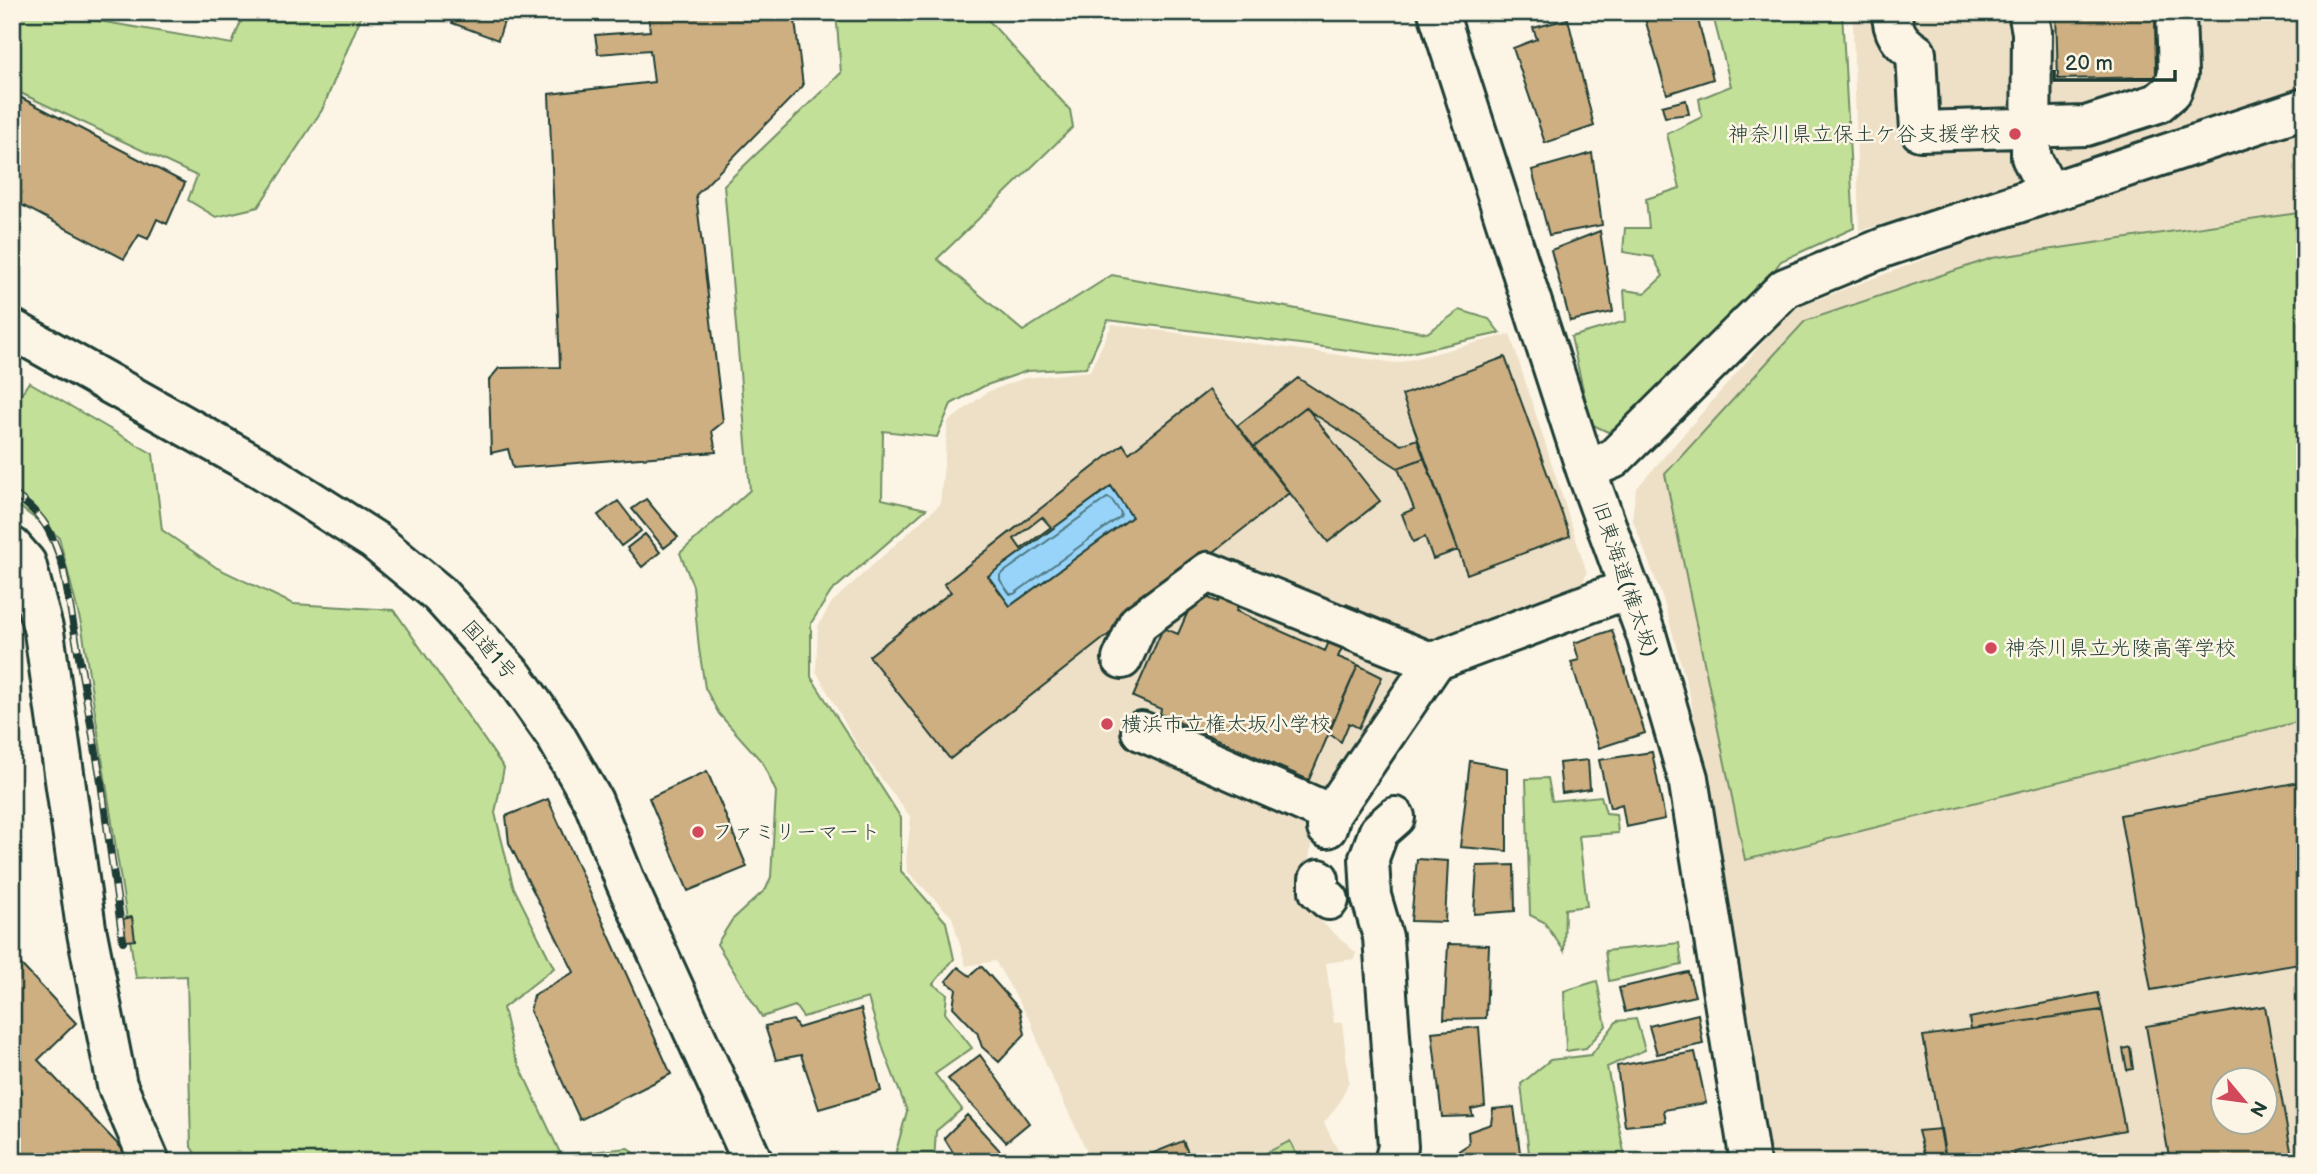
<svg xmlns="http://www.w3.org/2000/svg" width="2317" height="1174" viewBox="0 0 2317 1174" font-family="'Balsamiq Sans','Klee One',sans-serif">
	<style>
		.built { fill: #eee0c7; fill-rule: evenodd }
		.green { fill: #c3e098; stroke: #718e66; stroke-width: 2 }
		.water { fill: #98d4f9; stroke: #6898aa; stroke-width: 2 }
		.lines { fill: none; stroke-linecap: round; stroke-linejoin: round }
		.shore { stroke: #4f7983; stroke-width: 2 }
		.building { fill: #ceaf82; stroke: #1f3d34; stroke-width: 2; fill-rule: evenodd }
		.minor-casing { stroke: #1f3d34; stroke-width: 44 }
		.highway-casing { stroke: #1f3d34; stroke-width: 44 }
		.minor { stroke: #fcf5e5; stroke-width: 38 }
		.highway { stroke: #fcf5e5; stroke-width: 38 }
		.rail-casing { stroke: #1f3d34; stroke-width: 8 }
		.rail { stroke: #fcf5e5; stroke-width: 5; stroke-dasharray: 16; stroke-linecap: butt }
		.poi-dot { fill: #d1495b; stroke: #fcf5e5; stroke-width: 2.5 }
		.labels { text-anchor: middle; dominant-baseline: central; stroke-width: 5; stroke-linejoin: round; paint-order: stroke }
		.poi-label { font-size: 21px; fill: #1f3d34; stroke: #fcf5e5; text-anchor: start }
		.street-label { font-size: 21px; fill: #1f3d34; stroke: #fcf5e5 }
	</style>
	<rect width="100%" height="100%" fill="#fcf5e5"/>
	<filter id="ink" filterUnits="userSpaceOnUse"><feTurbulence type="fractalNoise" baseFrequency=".0143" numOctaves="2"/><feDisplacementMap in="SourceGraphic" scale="14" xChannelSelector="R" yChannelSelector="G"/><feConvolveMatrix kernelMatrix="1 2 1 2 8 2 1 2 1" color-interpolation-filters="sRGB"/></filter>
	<g filter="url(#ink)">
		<path class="built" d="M1851,12H2305V89L2042,179L1859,231L1853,27Z
			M2305,129V1162H1770L1690,696L1663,599L1632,518L1636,489L1792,309L1967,243ZM2222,1080H2264V1122H2222Z
			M1112,324L1397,363L1510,334L1587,573L1582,584L1430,642L1386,698L1326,785L1314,828L1302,904L1356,953L1354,959L1326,963L1334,1023L1342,1022L1349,1081L1340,1102L1324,1123L1344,1162H1092L1046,1065L1031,1022L995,961L966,966L952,917L907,871L906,859L911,818L860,750L816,671L818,626L832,602L940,504L948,422L987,392L1025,378L1090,371Z"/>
		<path class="green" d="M12,12H65L82,18L232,44L245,12H363L322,110L258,207L216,217L188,200L197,176L12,89Z
			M836,12H981L1070,110L1073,127L937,259L1023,331L1112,275L1427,333L1460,310L1489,319L1500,333L1396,356L1108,320L1086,368L1027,371L984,386L951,404L937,437L883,431L882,499L926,509L831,592L811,623V677L901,818V871L946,922L954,959L933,984L947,994L945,1013L972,1048L935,1074L962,1109L936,1131L934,1162H891L895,1155L907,1111L884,1051L868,998L803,1017L795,1006L762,1017L717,944L732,920L766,889L771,877L776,792L763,763L719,714L705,688L699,649L693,586L680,553L750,490L724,185L841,73Z
			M1712,12H1842L1854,228L1781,261L1767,280L1672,389L1608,432L1591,424L1571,337L1626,321L1624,290L1645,293L1663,276L1653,257L1623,252L1625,228H1649L1646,199L1680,188L1667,134L1702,117L1699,99L1731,86Z
			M2305,212V720L1745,860L1665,474L1805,321L1992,258Z
			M29,382L153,454L162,530L217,568L293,604L394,610L504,768L495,813L513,886L554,968L503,1008L513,1052L561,1155L628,1148L645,1162H201L191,1147L187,976L136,978L82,628L59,537L12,501V408Z
			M1548,778L1552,801L1601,796L1606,813L1616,814L1618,833L1579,836L1587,906L1565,909L1564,951L1544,922L1530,915L1526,779Z
			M1679,943L1682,965L1609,981L1605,951Z
			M1597,981L1606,1026L1586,1048L1566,1051L1564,991Z
			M1636,1019L1645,1050L1607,1067L1626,1162H1530L1521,1084L1550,1060L1591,1055L1617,1021Z
			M1290,1141L1300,1162H1248Z"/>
		<path class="water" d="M1111,486L1132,517L1010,606L988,576Z"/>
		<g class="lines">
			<path class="shore" d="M1107,498L1111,499L1121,513L1120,517L1014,594H1010L1000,580V575Z"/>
		</g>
		<path class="building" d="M193,12H223L219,22Z
			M456,12H507L498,40L452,23Z
			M648,12H794L803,86L696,195L723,422L712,431L716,452L513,468L508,449L491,453L489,380L499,368L560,367L549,94L654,82L650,50L598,54L595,35L650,31Z
			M1643,12H1696L1713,79L1667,94Z
			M2056,12H2155L2156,77L2058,79Z
			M1568,19L1594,126L1545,143L1513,48L1537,39L1533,28Z
			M12,93L185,183L167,224L157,219L148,239L139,235L124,259L12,200Z
			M1686,100L1689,114L1665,117L1662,106Z
			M1592,153L1602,225L1549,235L1532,170Z
			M1600,231L1613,312L1570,321L1551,250Z
			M1505,357L1570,536L1467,574L1402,395Z
			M1298,378L1401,445L1417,439L1424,458L1398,468L1311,412L1306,407L1254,447L1237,426Z
			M1209,390L1289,493L950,759L869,656L951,592L944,584L1123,444L1129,453ZM1111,486L1132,517L1010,606L988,576Z
			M1306,407L1380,501L1328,542L1254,447Z
			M1424,458L1458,550L1433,559L1425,537L1413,542L1402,514L1414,509L1398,468Z
			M646,499L678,537L664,548L632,509Z
			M618,501L641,531L621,546L598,515Z
			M1042,517L1051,527L1021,549L1014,539Z
			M645,534L660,552L642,567L627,548Z
			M1236,560L1255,569L1236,611L1325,651L1346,604L1359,609L1338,657L1358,665L1309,780L1160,714L1161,709L1133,697L1163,628L1178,634L1196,593L1218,602Z
			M1612,630L1645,733L1599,748L1571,662L1579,660L1574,643Z
			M1358,665L1382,677L1359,728L1349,723L1341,742L1328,733Z
			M1652,752L1665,819L1626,827L1622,804L1610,808L1599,760Z
			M1588,760L1590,789L1562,793L1559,763Z
			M1470,761L1507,768V851L1460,847Z
			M707,771L747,867L688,891L649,798Z
			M2305,781V963L2151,990L2120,815Z
			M548,799L671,1074L580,1120L530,1011L534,995L574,972L509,843L506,816Z
			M1417,859L1448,861L1445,922L1411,921Z
			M1514,865L1515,911L1474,914L1477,866Z
			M132,917L135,940L126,941L123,919Z
			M1448,944L1489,945L1486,1018L1444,1019Z
			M12,955L76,1023L38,1060L128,1155L130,1162H12Z
			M981,966L1020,1010L1025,1034L999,1062L982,1047L977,1032L953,1007L956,989L946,981L958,967L970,976Z
			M1688,972L1695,996L1625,1012L1619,988Z
			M2098,993L2102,1010L1971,1029L1969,1018Z
			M2265,1006L2293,1162H2170L2146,1026ZM2222,1080H2264V1122H2222Z
			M861,1009L881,1091L819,1109L801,1055L776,1060L765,1026L793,1020L798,1028Z
			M2102,1010L2125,1130L2014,1152L2016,1162H1946L1923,1036Z
			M1698,1014L1703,1044L1657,1054L1649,1026Z
			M1479,1027L1485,1106L1471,1109L1473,1116L1442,1117L1432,1032Z
			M2130,1047L2133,1069L2127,1070L2123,1049Z
			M1695,1052L1706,1103L1664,1110L1666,1122L1625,1126L1617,1066Z
			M980,1055L1029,1123L1006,1142L948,1079Z
			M1514,1107L1521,1160L1459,1162L1457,1152L1469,1144L1468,1132L1491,1124L1493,1109Z
			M967,1115L1004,1155L998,1162H959L944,1138Z
			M1941,1129L1946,1159L1926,1161L1918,1131Z
			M1183,1141L1192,1162H1143L1141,1158Z"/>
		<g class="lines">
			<defs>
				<path id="minor" d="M1438,12L1586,470L1646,634L1688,778L1750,1162
					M1892,12C1892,32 1900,43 1916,53L1920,131L2086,126L2158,103L2172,91L2178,74L2176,12
					M2028,12L2032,32L2031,157L2049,193
					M1586,470L1613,459L1785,288L1885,247L2305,108
					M12,547L26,563L44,632L86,928L117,1085L150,1162
					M1122,659L1138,623L1208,572L1433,663
					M1141,731L1331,814
					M1327,828L1331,814L1435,661L1630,588
					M1319,879V891L1329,900
					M1394,1162L1398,1147L1383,937L1371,896L1369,858L1379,831L1395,817"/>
				<path id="highway" d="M12,329L260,468L375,541L438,593L514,677L555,735L593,801L626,883L753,1162"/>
			</defs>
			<use href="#minor" class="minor-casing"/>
			<use href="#highway" class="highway-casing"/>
			<use href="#minor" class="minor"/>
			<use href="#highway" class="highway"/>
			<defs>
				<path id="rail" d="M12,493C44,515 52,531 63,567L100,775L123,941"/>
			</defs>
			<use href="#rail" class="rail-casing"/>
			<use href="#rail" class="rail"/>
		</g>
	</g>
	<g class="poi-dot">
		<circle cx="2015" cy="134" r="7"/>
		<circle cx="1991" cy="648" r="7"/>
		<circle cx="1107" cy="724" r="7"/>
		<circle cx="698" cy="832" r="7"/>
	</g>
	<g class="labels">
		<g class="poi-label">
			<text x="2001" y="134" text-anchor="end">神奈川県立保土ケ谷支援学校</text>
			<text x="2005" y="648">神奈川県立光陵高等学校</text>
			<text x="1121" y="724">横浜市立権太坂小学校</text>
			<text x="712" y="832">ファミリーマート</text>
		</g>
		<g class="street-label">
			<text transform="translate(1625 579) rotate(71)">旧東海道(権太坂)</text>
			<text transform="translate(489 650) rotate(49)">国道1号</text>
		</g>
	</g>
	<rect width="2317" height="1174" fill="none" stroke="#fcf5e5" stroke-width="42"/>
	<rect x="21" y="21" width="2275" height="1132" fill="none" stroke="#1f3d34" stroke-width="2.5" filter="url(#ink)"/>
	<g transform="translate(2244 1101) rotate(119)"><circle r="33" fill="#fcf5e5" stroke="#a4ab9e" stroke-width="2"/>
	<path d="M0-5L12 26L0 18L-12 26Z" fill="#d1495b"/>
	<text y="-10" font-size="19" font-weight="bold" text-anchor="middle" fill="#1f3d34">N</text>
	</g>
	<path d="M2054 70v10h121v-10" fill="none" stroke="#1f3d34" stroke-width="3.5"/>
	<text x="2065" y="70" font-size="21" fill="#1f3d34" stroke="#fcf5e5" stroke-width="5" paint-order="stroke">20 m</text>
</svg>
